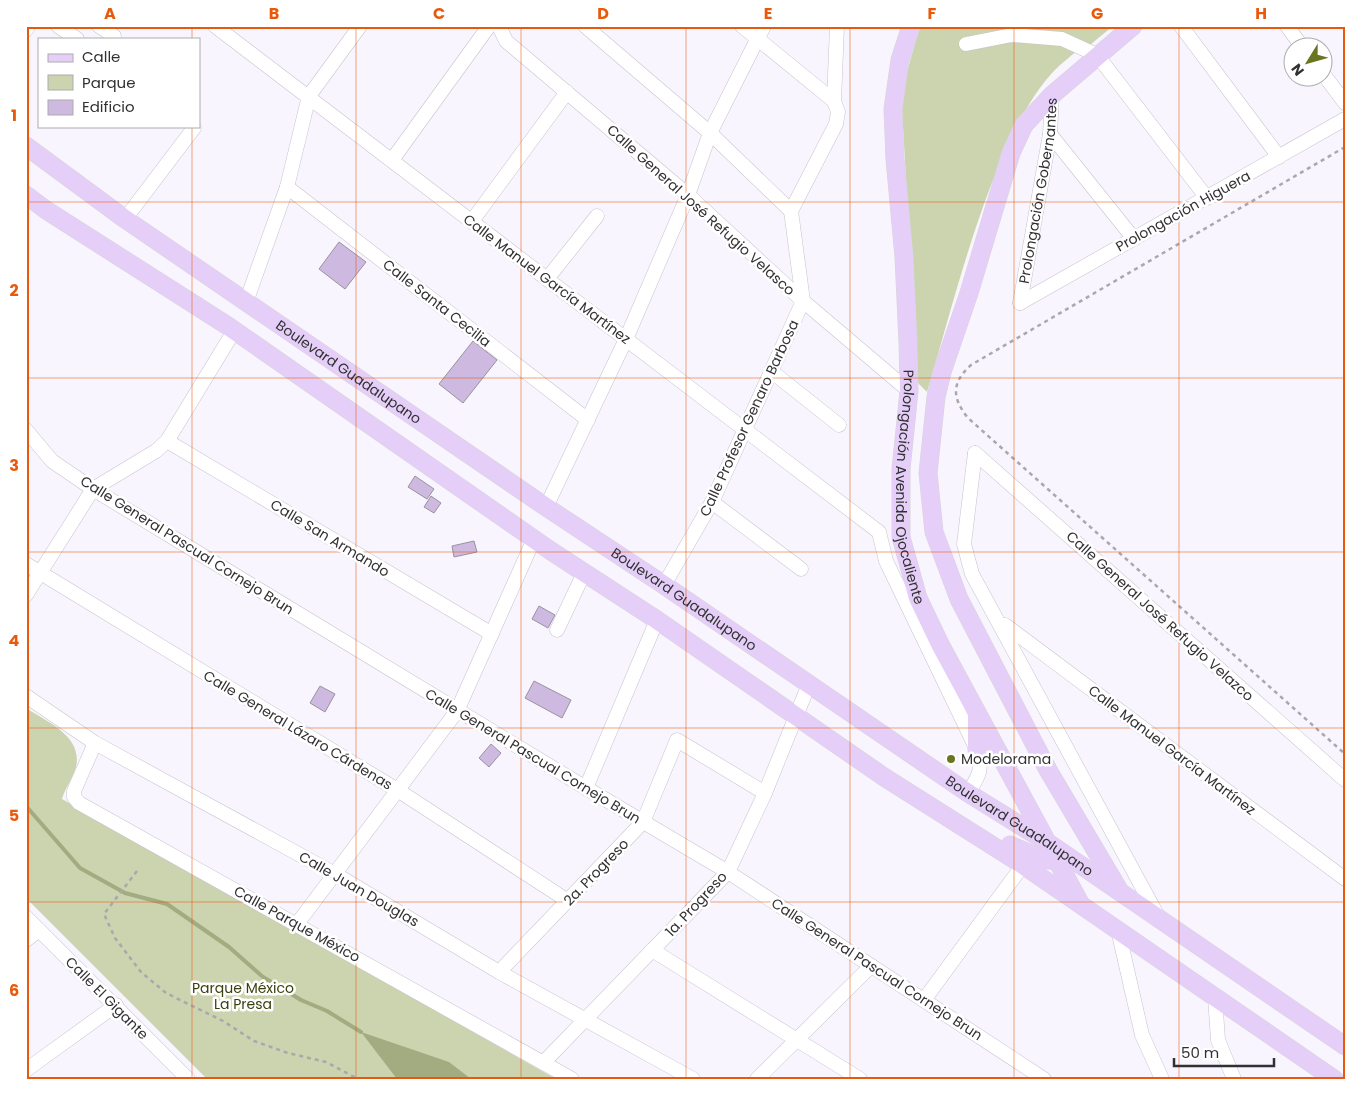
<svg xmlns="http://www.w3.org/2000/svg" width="1371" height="1105" viewBox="0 0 1371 1105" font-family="Poppins,sans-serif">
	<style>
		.green { fill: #ccd3af }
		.water { fill: #a3ab81 }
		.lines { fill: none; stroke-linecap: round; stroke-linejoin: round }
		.stream { stroke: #a3ab81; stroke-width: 4 }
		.building { fill: #ceb9e1; stroke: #98939c }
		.minor-casing { stroke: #c7c3cb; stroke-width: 15 }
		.major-casing { stroke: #d6d6d6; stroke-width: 19 }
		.path { stroke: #aaa7ad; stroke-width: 2.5; stroke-dasharray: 4 4; stroke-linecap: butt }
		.minor { stroke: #fff; stroke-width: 14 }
		.major { stroke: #e5cff8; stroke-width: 18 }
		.grid { fill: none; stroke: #e8590c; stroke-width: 1; stroke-opacity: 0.55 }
		.poi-dot { fill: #6a751f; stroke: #fff; stroke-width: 2 }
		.labels { text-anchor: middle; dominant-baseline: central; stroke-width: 5; stroke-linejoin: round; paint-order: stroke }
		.street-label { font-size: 14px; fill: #323033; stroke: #fff }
		.poi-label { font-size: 14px; fill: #323033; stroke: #fff; text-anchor: start }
		.park-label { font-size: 14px; fill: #39400c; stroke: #fff }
		.neatline { fill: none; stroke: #e8590c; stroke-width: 2 }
		.grid-label { font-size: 16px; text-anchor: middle; font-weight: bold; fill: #e8590c }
	</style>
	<rect width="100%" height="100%" fill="#f9f5fe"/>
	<path class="green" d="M920,26H1113L1085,49C1077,50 1072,55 1066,60C997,113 953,308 927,392L918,383L901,93Z
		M26,708C47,722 83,736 76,767C73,778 65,788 62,799L556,1079H207L26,898Z"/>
	<path class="water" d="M361,1032L449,1062L471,1079H397Z"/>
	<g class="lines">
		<path class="stream" d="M26,806L80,868L125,893L167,904L229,947L263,977L301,1000L327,1011L361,1032"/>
	</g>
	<path class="building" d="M339,242L366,262L345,289L319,269Z
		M473,341L497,360L463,403L439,384Z
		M415,476L434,489L427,499L408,487Z
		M431,496L441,503L434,513L424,507Z
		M474,541L477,552L454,557L452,546Z
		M539,606L555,615L548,628L532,619Z
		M534,681L571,700L562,718L525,698Z
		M320,686L335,694L325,712L310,703Z
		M491,744L501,753L489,767L479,758Z"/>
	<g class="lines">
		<defs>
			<g id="minor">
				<path d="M58,26L77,39"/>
				<path d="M99,26L114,36"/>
				<path d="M215,26L879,532L886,561L977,750C983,772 979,775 968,793"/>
				<path d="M499,26L506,41L688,195L803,301L909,391"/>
				<path d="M585,26L710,133L791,211"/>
				<path d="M742,26L834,101"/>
				<path d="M1181,26L1279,157"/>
				<path d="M1287,26L1303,48"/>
				<path d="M26,30L28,26"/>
				<path d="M966,44L1012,35L1062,39L1097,55L1207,198"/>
				<path d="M1324,75L1345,103"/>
				<path d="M1050,134L1134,239"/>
				<path d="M392,160L489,26"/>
				<path d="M287,187L588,420"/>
				<path d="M125,219L194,128"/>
				<path d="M472,221L567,92"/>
				<path d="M547,279L597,216"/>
				<path d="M246,302L287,187L309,96L360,26"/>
				<path d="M1020,303L1345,119"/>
				<path id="s1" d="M1020,303L1050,134L1052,95"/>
				<path d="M771,371L839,425"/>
				<path d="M26,430L52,461L93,489L586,788L728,872L1044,1079"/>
				<path d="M167,441L492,634"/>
				<path d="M975,453L964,544L972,574L1160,920"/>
				<path d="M975,453L1345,780"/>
				<path d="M712,502L801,569"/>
				<path d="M546,507L626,339L688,195L710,133L764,26"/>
				<path d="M26,564L399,791L568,901"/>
				<path d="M664,585L712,502L803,301L791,211L836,124L838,112L834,101L837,26"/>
				<path d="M26,595L93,489L156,451L167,441L234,331"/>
				<path d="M1005,625L1345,879"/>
				<path d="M557,630L584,573"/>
				<path d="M26,696L95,743L335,874L499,972L693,1079"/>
				<path d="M95,743L74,791V797L79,803L572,1079"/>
				<path d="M586,788L657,620"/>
				<path d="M26,917L188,1079"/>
				<path d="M297,924L457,711L534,539"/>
				<path d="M1118,930L1142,1035L1162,1079"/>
				<path d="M26,940L39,930"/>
				<path d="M652,950L860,1079"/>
				<path d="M499,972L643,822L677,740L765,793"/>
				<path d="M1215,997L1218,1040L1234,1079"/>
				<path d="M924,1000L1023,865"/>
				<path d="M543,1063L728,872L765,793L809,684"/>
				<path d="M26,1070L116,1005"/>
				<path d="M757,1079L871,966"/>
			</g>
			<g id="major">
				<path id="s2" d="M911,26L900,60L893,109L895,159L904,257L908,342L909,391L901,469V537L918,598L941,646L1080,903"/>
				<path id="s3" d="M26,146L125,219L546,507L664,585L968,793L1047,842L1345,1046"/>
				<path d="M26,195L46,210L228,326L551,551L657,620L884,777L1023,865L1334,1079"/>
				<path d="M977,716V750"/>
				<path d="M1010,845L1042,859L1065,862"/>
				<path d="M1119,890L1048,770L959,599L934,532L928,473L936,397L942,372L969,293L1011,153L1024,125L1052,95L1133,26"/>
			</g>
		</defs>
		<use href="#minor" class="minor-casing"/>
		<use href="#major" class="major-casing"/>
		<path class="path" d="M1345,147L971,365C951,383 952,398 968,418L1345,754
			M137,871L104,914L115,938L141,972L166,993L223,1021L254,1041L288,1053L326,1062L358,1079"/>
		<use href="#minor" class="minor"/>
		<use href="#major" class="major"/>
	</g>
	<path class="grid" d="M192,26V39M356,26V1079M521,26V1079M686,26V1079M850,26V1079M1014,26V1079M1179,26V1079M192,126V1079M26,202H1345M26,378H1345M26,552H1345M26,728H1345M26,902H1345"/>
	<circle class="poi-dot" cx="951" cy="759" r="5"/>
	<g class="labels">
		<g class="street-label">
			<text stroke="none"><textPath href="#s1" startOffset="114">Prolongación Gobernantes</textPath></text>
			<text transform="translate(701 210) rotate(42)">Calle General José Refugio Velasco</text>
			<text transform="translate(1183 211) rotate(-29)">Prolongación Higuera</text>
			<text transform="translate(547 279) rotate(37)">Calle Manuel García Martínez</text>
			<text transform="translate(437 303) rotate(38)">Calle Santa Cecilia</text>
			<text stroke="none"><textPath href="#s3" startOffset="394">Boulevard Guadalupano</textPath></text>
			<text transform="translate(749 418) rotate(-65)">Calle Profesor Genaro Barbosa</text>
			<text stroke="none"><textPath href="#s2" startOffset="465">Prolongación Avenida Ojocaliente</textPath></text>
			<text transform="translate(330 538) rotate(31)">Calle San Armando</text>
			<text transform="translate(187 545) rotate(32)">Calle General Pascual Cornejo Brun</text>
			<text stroke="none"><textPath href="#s3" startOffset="799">Boulevard Guadalupano</textPath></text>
			<text transform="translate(1160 616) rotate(42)">Calle General José Refugio Velazco</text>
			<text transform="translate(298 730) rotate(31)">Calle General Lázaro Cárdenas</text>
			<text transform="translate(1172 750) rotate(37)">Calle Manuel García Martínez</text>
			<text transform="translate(533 756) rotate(31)">Calle General Pascual Cornejo Brun</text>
			<text stroke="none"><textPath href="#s3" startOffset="1204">Boulevard Guadalupano</textPath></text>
			<text transform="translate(596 872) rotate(-46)">2a. Progreso</text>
			<text transform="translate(359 889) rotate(30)">Calle Juan Douglas</text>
			<text transform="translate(696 904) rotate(-47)">1a. Progreso</text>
			<text transform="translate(297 924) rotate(29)">Calle Parque México</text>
			<text transform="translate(877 969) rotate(33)">Calle General Pascual Cornejo Brun</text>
			<text transform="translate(107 998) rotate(45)">Calle El Gigante</text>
		</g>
		<g class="poi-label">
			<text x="961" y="759">Modelorama</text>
		</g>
		<g class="park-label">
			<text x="243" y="988">Parque México<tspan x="243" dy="16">La Presa</tspan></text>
		</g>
	</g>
	<rect width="1371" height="1105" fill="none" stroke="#ffffff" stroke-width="55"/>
	<rect x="38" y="38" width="162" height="90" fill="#ffffff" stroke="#adacad"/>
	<rect x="48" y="54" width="25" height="8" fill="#e5cff8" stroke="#adacad"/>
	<text x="82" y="62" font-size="15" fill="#323033">Calle</text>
	<rect x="48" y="75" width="25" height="15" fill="#ccd3af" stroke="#adacad"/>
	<text x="82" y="88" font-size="15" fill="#323033">Parque</text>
	<rect x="48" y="100" width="25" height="15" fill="#ceb9e1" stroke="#adacad"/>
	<text x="82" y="112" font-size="15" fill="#323033">Edificio</text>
	<g transform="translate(1308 62) rotate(233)"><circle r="24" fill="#ffffff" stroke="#adacad"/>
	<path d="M0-4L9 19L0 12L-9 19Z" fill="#6a751f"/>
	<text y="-8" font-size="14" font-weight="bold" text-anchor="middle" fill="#323033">N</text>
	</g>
	<path d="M1174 1058v8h100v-8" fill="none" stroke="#323033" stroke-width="2.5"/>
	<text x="1181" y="1058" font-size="15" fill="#323033" stroke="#ffffff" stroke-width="4" paint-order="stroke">50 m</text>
	<rect x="28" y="28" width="1316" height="1050" class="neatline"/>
	<g class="grid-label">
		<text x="110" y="19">A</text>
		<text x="274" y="19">B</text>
		<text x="439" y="19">C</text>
		<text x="603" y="19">D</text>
		<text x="768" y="19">E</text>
		<text x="932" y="19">F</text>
		<text x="1097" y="19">G</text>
		<text x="1261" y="19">H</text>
		<text x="14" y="121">1</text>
		<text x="14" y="296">2</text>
		<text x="14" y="471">3</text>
		<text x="14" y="646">4</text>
		<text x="14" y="821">5</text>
		<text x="14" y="996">6</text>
	</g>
</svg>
